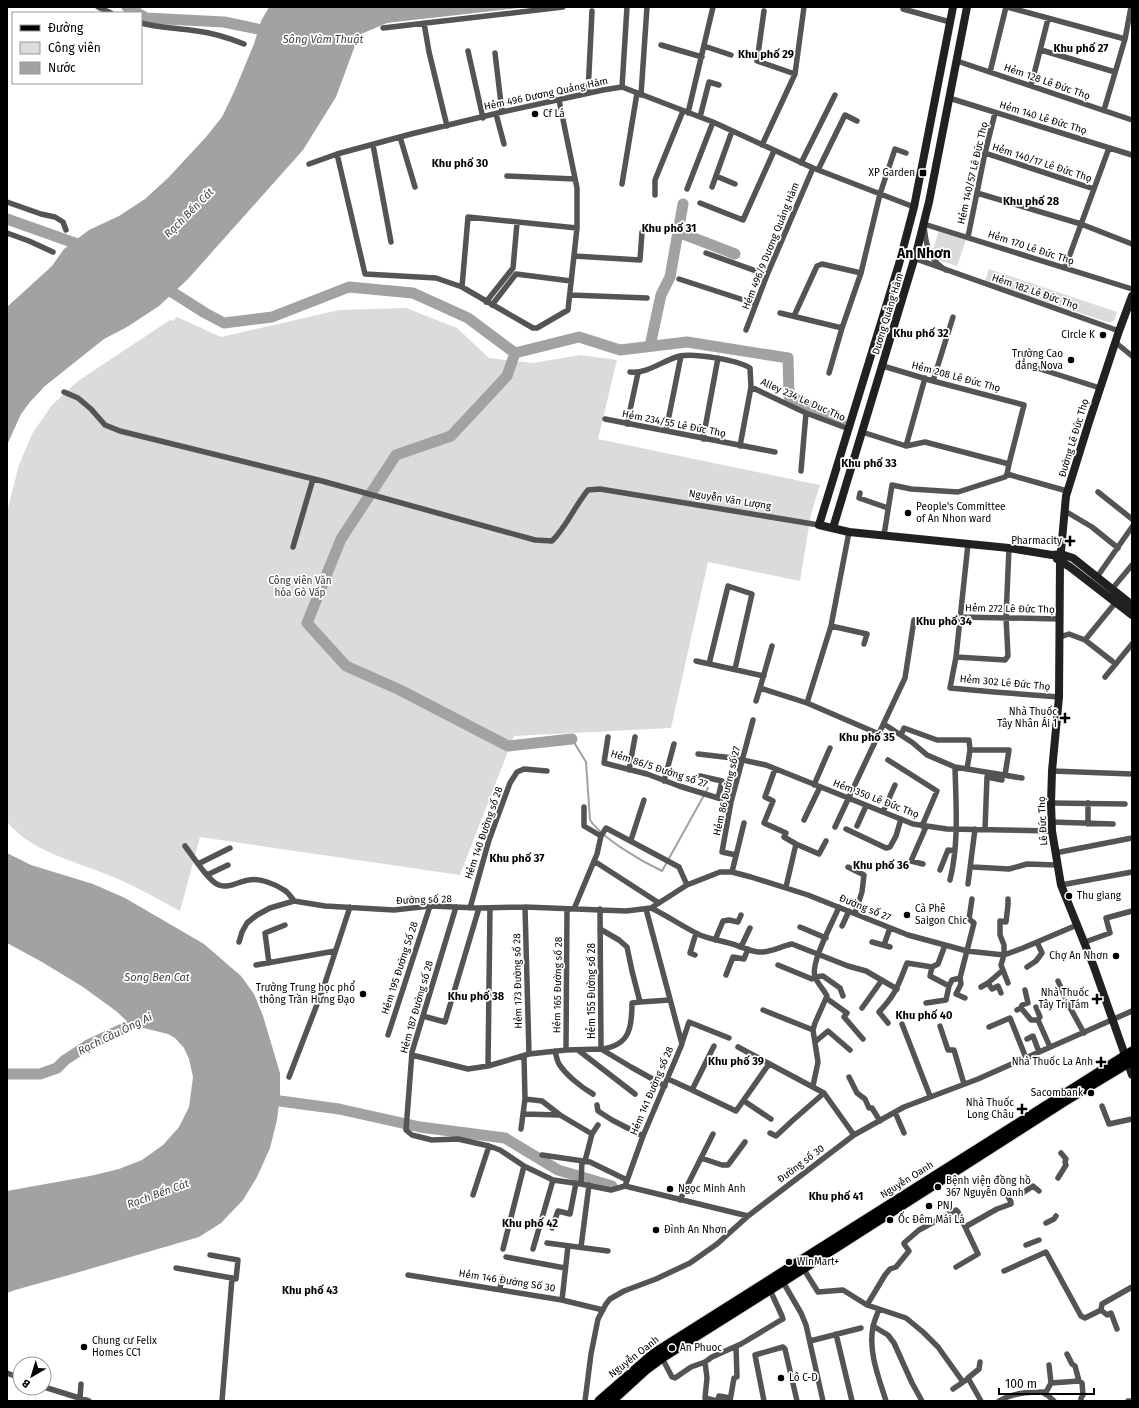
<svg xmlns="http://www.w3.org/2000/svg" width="1139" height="1408" viewBox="0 0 1139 1408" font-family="'Fira Sans',sans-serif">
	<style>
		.green { fill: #dbdbdb }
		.water { fill: #a2a2a2 }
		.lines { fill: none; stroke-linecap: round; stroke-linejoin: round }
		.stream { stroke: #a2a2a2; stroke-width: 2 }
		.river { stroke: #a2a2a2; stroke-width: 11 }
		.primary-casing { stroke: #dbdbdb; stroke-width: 11 }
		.street { stroke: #545454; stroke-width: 5.5 }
		.secondary { stroke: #212121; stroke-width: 8 }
		.primary { stroke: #000; stroke-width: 9 }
		.poi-dot { fill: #000; stroke: #fff; stroke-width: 1.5 }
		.labels { text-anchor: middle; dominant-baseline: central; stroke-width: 3.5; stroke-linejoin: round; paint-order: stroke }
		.street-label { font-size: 10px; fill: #000; stroke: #fff }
		.poi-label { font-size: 10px; fill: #000; stroke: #fff; text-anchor: start }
		.park-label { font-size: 10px; fill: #323232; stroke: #fff }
		.water-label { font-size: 11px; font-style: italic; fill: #434343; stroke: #fff }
		.neighbourhood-label { font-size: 11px; font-weight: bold; fill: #000; stroke: #fff }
		.district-label { font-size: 14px; font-weight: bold; fill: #000; stroke: #fff }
	</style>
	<rect width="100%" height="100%" fill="#fff"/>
	<path class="green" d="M939,231L966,240L957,266L935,259L932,252Z
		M989,269L1117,312L1114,321L1111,322H1107L985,281Z
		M406,308L457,328L489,358L533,363L580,355L617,360L598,439L820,485L811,514L800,581L708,562L671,728L514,736L460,875L200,837L180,911C156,898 132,884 106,874C72,860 32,852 7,822V512L19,465L32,434L52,405L78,381L170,320L173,321L177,317L221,337L339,310Z"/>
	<path class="water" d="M269,7H527L387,23L361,34L356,43L336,97L303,150L188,279L159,306L127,327L104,339L45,386L30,402L21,414L7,445V307L52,266L64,249L89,230L119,216L145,199L168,178L206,137L222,117L234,92L254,44L261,21Z
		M7,853L31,865L93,884L125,898L204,944L241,976L254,994L263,1016L280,1073V1095L277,1120L270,1148L257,1177L243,1200L221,1223L199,1237L69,1275L15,1290L7,1293V1191L90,1176L119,1169L142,1160L163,1145L179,1127L189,1107L193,1077L189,1059L184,1048L175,1038L168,1034L131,1025L116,1011L83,987L42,962L7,943Z"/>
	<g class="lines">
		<path class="stream" d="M572,739L586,762L590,820C603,839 641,861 662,871L708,788"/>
		<path class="river" d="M127,7L138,13
			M141,15L146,18L224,22L272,32
			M7,219L86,247
			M678,232L735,254
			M161,285L205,313L224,323L272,317L349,287L413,293L468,318L515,353L507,376L451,436L396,455L341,539L307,623L346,666L400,690L508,746L572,739
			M650,346L661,295L670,277L683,204
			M515,353L579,337L620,350L687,342L788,358L789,396L841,421
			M7,1074H40L57,1068L65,1060L88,1045L144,1019
			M265,1099L339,1109L420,1127L505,1138L558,1170L612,1186"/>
		<defs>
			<path id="primary" d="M599,1401L654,1353L1132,1051
				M612,1401L647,1369L662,1358L770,1290L1064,1102L1132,1061"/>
		</defs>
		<use href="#primary" class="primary-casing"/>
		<path class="street" d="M98,7L111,13
			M1007,7L1125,39
			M903,9L950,22
			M764,11L757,61L795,74
			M141,23C159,28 178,28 197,31C213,33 229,38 244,44
			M424,23L429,52L447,126
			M383,28L563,7
			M661,45L702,57
			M704,46L731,55
			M1041,50L1115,72
			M468,51L483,118
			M495,53L502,112
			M957,61L1132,120
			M990,72L1006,7
			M1031,86L1048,19
			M622,87L627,7
			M588,93L592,11
			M641,95L647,7
			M949,98L1132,155
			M1104,110L1125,39L1131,7
			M688,113L713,7
			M496,114L504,144
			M700,117L709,82L719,85
			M400,137L415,187
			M373,145L391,242
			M762,145L795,74L804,7
			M985,153L1094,189
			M337,154L365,274L436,278L462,287L533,328H537L568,310L577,228V188L559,100
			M801,163L835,95
			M309,164L337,154L411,134L502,112L603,90L622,87L713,122L813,168L914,207
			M818,170L845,115L857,121
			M507,176L575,179
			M716,176L735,184
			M622,184L637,93
			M712,187L732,131
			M687,189L713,122
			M977,193L1081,224L1132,244
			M655,195V180L683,111
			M7,202L41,214L55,217L63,222L66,230
			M700,203L743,220L774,151
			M7,233L29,241L53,252
			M968,237L985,153L995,113
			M706,253L767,275
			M902,254L1119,331
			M574,256L640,260L642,232
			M1065,268L1109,148
			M946,270C929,261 925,242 924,224L1132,289
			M679,279L756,304
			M462,287L468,217L577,228
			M570,295L647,298
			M486,302L513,268L517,223
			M492,305L516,274L571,281
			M780,313L842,328
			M794,316L817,266L822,264L861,273
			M746,330L767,275L813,168
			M1115,342L1132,356
			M883,366L933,381L1024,405L1009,464
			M1037,368L1100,388
			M630,372C648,374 663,360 680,356C694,353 738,360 750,368L751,387L806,413L849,429
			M829,373L842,328L861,273L880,194L895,149L906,153
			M933,381L953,317
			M64,392L78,398L91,409L105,425L120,431L322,481L535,540L552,541C567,526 574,507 588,490L600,489L819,525
			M605,419L775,452
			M627,424L638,373
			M666,431L681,356
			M862,432L906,446L925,442L1009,464L1007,474L1067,491
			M703,439L718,358
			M740,446L751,387
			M906,446L925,378
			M801,471L806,413
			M1098,492L1132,519
			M860,493L859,498L888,508
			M1065,511L1092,527L1118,548
			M849,532L831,626L807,703L879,734
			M884,535L892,485L911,489L958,492L1005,477L1007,474
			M968,544L956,657L950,688L994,692L1059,697
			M293,547L313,479
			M1097,577L1132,527
			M1112,589L1132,565
			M960,617L1060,619
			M831,626L867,634L864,644
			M1060,637L1069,634L1085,640L1112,661
			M1085,640L1116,602
			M772,646L760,688L807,703
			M956,657L1005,660L1008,656L1006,617L1009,548
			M696,661L764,676
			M709,664L728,586L752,594L735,669
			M1105,677L1132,644
			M756,701L760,688
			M884,724L913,743L927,755L955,767L1022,778
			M901,735L904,728L937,740H969L970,750L967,769
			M608,737L604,763L647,774L679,786L731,802
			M970,750H1009L1005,775
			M698,754L733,758L766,765L913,824L947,829L1052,831
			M888,760L937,791L922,826
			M775,769L765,797L773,801L764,823L786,833L784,837L796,844L786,887
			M629,770L635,737
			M1052,771L1132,774
			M700,776L722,781L718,798
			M664,781L674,744
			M814,785L830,748
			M1051,803L1125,804
			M883,812L895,785
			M804,820L820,787
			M1051,822L1113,824
			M1088,824V803
			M857,826L866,806
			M835,827L905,678L914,620
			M846,829L886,848L890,847L896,836L901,819
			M985,829L987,777L1002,780
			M601,836L606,828L679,867L687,885
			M631,840L644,800
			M796,844L819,854L826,841
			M185,846C192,855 209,882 219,885C229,889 239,881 249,880C260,878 275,884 284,890C288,892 291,897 294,901
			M1055,853L1132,838
			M736,855L722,852L731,802L753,720
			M594,861L659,903
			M198,864L230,848
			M923,864L911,861L926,827
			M848,867L864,875L862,892L855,913
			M973,867L1009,869L1027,864L1057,865
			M940,870L948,850L955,851
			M732,872L744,823
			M207,875L228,865
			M950,880C959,844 956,805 955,767
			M968,884L975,829
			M1061,885L1132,872
			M1008,899V905L1006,922L1000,921V935L1004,945V955L1001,965L1008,983
			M456,907L412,1052L406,1130L412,1135L432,1140L458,1139L489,1146L500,1150L524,1166L553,1180L581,1184L611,1190L625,1186L748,1216
			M525,907L529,1054
			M470,908L489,840L510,783L517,772L524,769L547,771
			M651,908C668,916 683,927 700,935C712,940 726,941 738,946C745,948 752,952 759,952C770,953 781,946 792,944L848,966L866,971L897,989
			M567,909L566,1050L601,1049L600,909
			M574,909L597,854L601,836L584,826V807
			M842,926L849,911
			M800,927L826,938
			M600,929L619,940L627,947L632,971L640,1002L632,1003C632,1027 630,1046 601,1049
			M715,940L723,921L729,920L738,922L741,915
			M239,942L242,932L247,923L257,915L270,908L294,901L325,906L394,910L430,906L479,908L525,907L626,911L651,908L687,885L720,872H732L751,877L808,895L908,935L967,951L1004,955L1023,948L1077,925
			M872,942L890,947
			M1085,942L1110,933L1106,918L1132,911
			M884,945L890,928
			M741,947L750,928
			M695,955L690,953L696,933
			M269,963L265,933L285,925
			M256,965L335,951
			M778,965L812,979L815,977L823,976L840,988L843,996
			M1027,967L1036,961L1042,953L1037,942
			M726,975L733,957L744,959L748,949
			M1058,981L1068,1004L1084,1033
			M988,983L992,989L998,986L1001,993
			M949,986L952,980L960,978
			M981,987L988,983L1003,970
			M826,998L847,1013L844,1017L863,1039
			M965,998L956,994L961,984L960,978L974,923L969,919L972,899
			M640,1002L670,1000
			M926,1003L946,1000L949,986L930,976L932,967L938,964L945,945
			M1036,1007L1040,1017L1038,1020
			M862,1008L882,980
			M1021,1008L1022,1005L1028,1003L1025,990
			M763,1010L813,1030
			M1017,1010L1021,1008L1031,1020H1038L1050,1047
			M423,1016L445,1022L479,908
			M888,1023L879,1012C896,994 898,986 907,963L932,967
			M902,1024L930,1096
			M940,1026L948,1050H954L964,1084
			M989,1027L1010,1018L1026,1058
			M388,1035L430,906
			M1027,1039L1033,1036L1039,1052
			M815,1042L828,1031L850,1050
			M682,1043L689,1022L729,1038
			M738,1047L824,1093L854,1135
			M601,1049L631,1067L665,1086
			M578,1050L635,1094
			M555,1051C556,1055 557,1060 559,1064C566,1075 581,1087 593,1094
			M412,1055L468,1069L488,1066L490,908
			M488,1066L529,1054L566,1050
			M289,1077L323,989L350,907
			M849,1077L857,1093L865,1099L869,1108H872L880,1121
			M668,1079L692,1090L714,1046
			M813,1086L818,1062L813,1030L815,1023L827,996C824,990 818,984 815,977C810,963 833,922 839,907
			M692,1090L736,1111L769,1064
			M525,1099L542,1101L560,1115
			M744,1101L771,1119
			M597,1105L598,1111L612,1120L643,1136
			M1102,1106L1109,1124L1132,1119
			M895,1112L904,1133
			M523,1114L560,1115L592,1134
			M521,1129L525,1099L524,1056
			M770,1133L776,1136L792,1121L824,1093
			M542,1155L590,1162L627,1180
			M701,1158L722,1165H728L745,1142
			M585,1161L592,1134L598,1125
			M1058,1178L1066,1165L1065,1162L1066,1159L1061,1153
			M581,1184L582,1161
			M625,1186L643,1136L682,1044L646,909
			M1021,1194L1033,1186L1039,1191
			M473,1195L489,1146
			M680,1200L713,1134
			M1046,1223L1054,1219L1056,1216
			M965,1227L997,1209L1011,1204V1202L1005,1191
			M552,1228L558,1211L570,1214L576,1183
			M547,1243L608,1251
			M1026,1245L1039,1240
			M581,1247L589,1185
			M503,1249L524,1166
			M533,1249L553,1180
			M210,1255L238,1260L236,1279L232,1278L222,1401
			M506,1257L565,1268
			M176,1268L232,1278
			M803,1268L818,1292L843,1290L867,1305L906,1318L923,1332L938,1347L963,1382
			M1004,1271L1046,1252L1081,1316L1085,1318L1101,1310L1102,1304L1132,1287
			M408,1275L562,1300L603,1310
			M783,1282L801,1313L806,1325L823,1401
			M500,1289L502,1277
			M562,1300L568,1246
			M867,1305L885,1275L890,1269L896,1267L909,1251L904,1244V1243L919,1230L956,1210L958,1212L978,1254L956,1267
			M879,1309C877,1315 874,1321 873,1327C868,1352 879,1378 886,1401
			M1101,1310L1107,1315L1111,1313L1117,1329
			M873,1326L888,1335L894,1343L912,1383L922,1401
			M836,1334L852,1401
			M810,1341L861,1328
			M1067,1354L1072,1364L1075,1366L1079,1381L1082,1383L1083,1395L1081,1398V1401
			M662,1358L672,1377L675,1378L691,1367L705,1362L712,1357L741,1344L781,1320L783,1319L782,1316L770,1290
			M705,1362L707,1378L705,1398L717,1401
			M980,1362L979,1369L968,1378L981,1401
			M7,1373L20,1378
			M1051,1383L1079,1381
			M44,1387L89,1401
			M953,1389L966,1380
			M1045,1394L1051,1383L1049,1365
			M80,1398L81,1384
			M585,1401L591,1354L598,1319L606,1304L610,1299L624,1291L656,1279L690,1263L717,1244L748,1216L854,1135L904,1107L978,1079L1132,1011
			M717,1401L719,1396L730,1398
			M730,1401L734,1378L737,1377L736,1347
			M764,1401L755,1355L783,1347L785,1349L797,1401
			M999,1401C1012,1393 1028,1392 1044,1392L1054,1401
			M1128,1401H1132"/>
		<path class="secondary" d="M953,7L914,207L899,264L819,525L849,532L1009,548L1052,555L1061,554L1073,558L1132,605
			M1132,296L1119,331L1089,422L1066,496L1060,562L1059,697L1052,771L1051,803L1052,831L1061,885L1094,967L1132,1075
			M833,528L917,250L929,202L967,7
			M1057,559L1070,567L1132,615"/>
		<use href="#primary" class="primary"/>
	</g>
	<g class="poi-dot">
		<circle cx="535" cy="114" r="4"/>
		<rect x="919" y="169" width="8" height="8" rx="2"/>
		<circle cx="1103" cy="335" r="4"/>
		<circle cx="1071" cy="360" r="4"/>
		<circle cx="908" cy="513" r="4"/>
		<path d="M1068 535h4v4h4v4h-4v4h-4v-4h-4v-4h4z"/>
		<path d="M1063 712h4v4h4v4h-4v4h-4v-4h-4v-4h4z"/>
		<circle cx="1069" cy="896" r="4"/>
		<circle cx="907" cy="915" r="4"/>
		<circle cx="1116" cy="956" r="4"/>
		<circle cx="363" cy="994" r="4"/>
		<path d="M1095 993h4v4h4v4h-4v4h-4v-4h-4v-4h4z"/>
		<path d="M1099 1056h4v4h4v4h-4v4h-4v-4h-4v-4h4z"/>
		<circle cx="1091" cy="1093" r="4"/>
		<path d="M1020 1103h4v4h4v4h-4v4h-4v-4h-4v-4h4z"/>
		<circle cx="938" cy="1187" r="4"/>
		<circle cx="670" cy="1189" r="4"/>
		<circle cx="929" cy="1206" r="4"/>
		<circle cx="890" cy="1220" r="4"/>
		<circle cx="656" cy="1230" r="4"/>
		<circle cx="789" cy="1262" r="4"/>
		<circle cx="84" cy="1347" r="4"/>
		<circle cx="672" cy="1348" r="4"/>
		<circle cx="781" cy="1378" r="4"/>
	</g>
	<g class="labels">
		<g class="street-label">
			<text transform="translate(1047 82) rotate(19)">Hẻm 128 Lê Đức Thọ</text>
			<text transform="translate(546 94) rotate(-12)">Hẻm 496 Dương Quảng Hàm</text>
			<text transform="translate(1043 118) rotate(17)">Hẻm 140 Lê Đức Thọ</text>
			<text transform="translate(1042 163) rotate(18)">Hẻm 140/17 Lê Đức Thọ</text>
			<text transform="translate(973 173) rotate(-77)">Hẻm 140/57 Lê Đức Thọ</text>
			<text transform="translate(771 246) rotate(-68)">Hẻm 496/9 Dương Quảng Hàm</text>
			<text transform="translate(1031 248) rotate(18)">Hẻm 170 Lê Đức Thọ</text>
			<text transform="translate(1035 292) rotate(19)">Hẻm 182 Lê Đức Thọ</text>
			<text transform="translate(888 314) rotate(-73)">Dương Quảng Hàm</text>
			<text transform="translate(956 377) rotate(15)">Hẻm 208 Lê Đức Thọ</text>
			<text transform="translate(803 400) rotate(24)">Alley 234 Le Duc Tho</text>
			<text transform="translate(674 424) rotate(11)">Hẻm 234/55 Lê Đức Thọ</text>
			<text transform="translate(1074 438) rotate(-73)">Đường Lê Đức Thọ</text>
			<text transform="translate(730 500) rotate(9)">Nguyễn Văn Lượng</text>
			<text transform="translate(1010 609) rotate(1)">Hẻm 272 Lê Đức Thọ</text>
			<text transform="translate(1005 683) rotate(5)">Hẻm 302 Lê Đức Thọ</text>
			<text transform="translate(659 769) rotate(18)">Hẻm 86/5 Đường số 27</text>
			<text transform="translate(727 791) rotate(-77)">Hẻm 86 Đường số 27</text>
			<text transform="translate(876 799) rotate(21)">Hẻm 350 Lê Đức Thọ</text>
			<text transform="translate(1043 821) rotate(-93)">Lê Đức Thọ</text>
			<text transform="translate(484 833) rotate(-71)">Hẻm 140 Đường số 28</text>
			<text transform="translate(424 900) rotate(-2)">Đường số 28</text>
			<text transform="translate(865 908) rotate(22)">Đường số 27</text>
			<text transform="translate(400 968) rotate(-72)">Hẻm 195 Đường Số 28</text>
			<text transform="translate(518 981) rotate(-91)">Hẻm 173 Đường số 28</text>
			<text transform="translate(558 985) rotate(-89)">Hẻm 165 Đường số 28</text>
			<text transform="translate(592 991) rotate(-90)">Hẻm 155 Đường số 28</text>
			<text transform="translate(417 1007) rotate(-74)">Hẻm 187 Đường số 28</text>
			<text transform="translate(652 1091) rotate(-67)">Hẻm 141 Đường số 28</text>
			<text transform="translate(801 1164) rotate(-37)">Đường số 30</text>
			<text transform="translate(907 1180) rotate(-32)">Nguyễn Oanh</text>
			<text transform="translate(507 1281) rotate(9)">Hẻm 146 Đường Số 30</text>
			<text transform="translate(634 1357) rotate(-38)">Nguyễn Oanh</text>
		</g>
		<g class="poi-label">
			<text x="543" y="114">Cf Lá</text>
			<text x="915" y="173" text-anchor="end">XP Garden</text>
			<text x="1095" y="335" text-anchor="end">Circle K</text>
			<text x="1063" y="354" text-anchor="end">Trường Cao<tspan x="1063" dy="12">đẳng Nova</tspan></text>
			<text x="916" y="507">People's Committee<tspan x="916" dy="12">of An Nhon ward</tspan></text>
			<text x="1062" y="541" text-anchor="end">Pharmacity</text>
			<text x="1057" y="712" text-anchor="end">Nhà Thuốc<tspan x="1057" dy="12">Tây Nhân Ái 1</tspan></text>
			<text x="1077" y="896">Thu giang</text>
			<text x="915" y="909">Cà Phê<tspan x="915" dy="12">Saigon Chic</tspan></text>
			<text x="1108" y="956" text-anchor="end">Chợ An Nhơn</text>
			<text x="355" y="988" text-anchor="end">Trường Trung học phổ<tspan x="355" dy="12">thông Trần Hưng Đạo</tspan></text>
			<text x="1089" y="993" text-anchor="end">Nhà Thuốc<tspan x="1089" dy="12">Tây Trí Tám</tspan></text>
			<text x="1093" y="1062" text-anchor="end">Nhà Thuốc La Anh</text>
			<text x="1083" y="1093" text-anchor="end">Sacombank</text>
			<text x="1014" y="1103" text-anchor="end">Nhà Thuốc<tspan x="1014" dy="12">Long Châu</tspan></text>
			<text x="946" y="1181">Bệnh viện đồng hồ<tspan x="946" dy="12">367 Nguyễn Oanh</tspan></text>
			<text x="678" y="1189">Ngọc Minh Anh</text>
			<text x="937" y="1206">PNJ</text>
			<text x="898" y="1220">Ốc Đêm Mái Lá</text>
			<text x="664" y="1230">Đình An Nhơn</text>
			<text x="797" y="1262">WinMart+</text>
			<text x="92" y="1341">Chung cư Felix<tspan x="92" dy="12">Homes CC1</tspan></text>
			<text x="680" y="1348">An Phuoc</text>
			<text x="789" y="1378">Lô C-D</text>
		</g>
		<g class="park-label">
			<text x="300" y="581">Công viên Văn<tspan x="300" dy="12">hóa Gò Vấp</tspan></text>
		</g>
		<g class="water-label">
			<text x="323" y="39">Sông Vàm Thuật</text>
			<text transform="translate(189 213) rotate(-45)">Rạch Bến Cát</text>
			<text x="157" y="977">Song Ben Cat</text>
			<text transform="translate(115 1034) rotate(-26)">Rạch Cầu Ông Ai</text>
			<text transform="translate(158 1194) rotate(-20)">Rạch Bến Cát</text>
		</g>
		<g class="neighbourhood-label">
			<text x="1081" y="48">Khu phố 27</text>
			<text x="766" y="54">Khu phố 29</text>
			<text x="460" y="163">Khu phố 30</text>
			<text x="1031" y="201">Khu phố 28</text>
			<text x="669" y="228">Khu phố 31</text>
			<text x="921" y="333">Khu phố 32</text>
			<text x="869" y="463">Khu phố 33</text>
			<text x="944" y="621">Khu phố 34</text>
			<text x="867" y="737">Khu phố 35</text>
			<text x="517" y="858">Khu phố 37</text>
			<text x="881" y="865">Khu phố 36</text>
			<text x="476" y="996">Khu phố 38</text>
			<text x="924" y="1015">Khu phố 40</text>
			<text x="736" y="1061">Khu phố 39</text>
			<text x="836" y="1196">Khu phố 41</text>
			<text x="530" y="1223">Khu phố 42</text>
			<text x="310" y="1290">Khu phố 43</text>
		</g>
		<g class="district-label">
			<text x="924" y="253">An Nhơn</text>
		</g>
	</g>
	<rect width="1139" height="1408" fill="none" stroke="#000000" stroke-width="16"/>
	<rect x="12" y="12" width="130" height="72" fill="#ffffff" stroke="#999999"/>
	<rect x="20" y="25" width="20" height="6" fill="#000000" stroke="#999999"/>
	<text x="48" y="32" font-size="12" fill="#000000">Đường</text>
	<rect x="20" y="42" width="20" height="12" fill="#dbdbdb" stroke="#999999"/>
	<text x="48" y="52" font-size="12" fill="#000000">Công viên</text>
	<rect x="20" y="62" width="20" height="12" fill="#a2a2a2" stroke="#999999"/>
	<text x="48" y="72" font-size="12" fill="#000000">Nước</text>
	<g transform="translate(32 1376) rotate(218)"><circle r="19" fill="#ffffff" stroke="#999999"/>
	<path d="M0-3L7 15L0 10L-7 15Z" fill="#000000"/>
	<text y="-6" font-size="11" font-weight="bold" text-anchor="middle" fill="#000000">B</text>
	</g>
	<path d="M999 1388v6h95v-6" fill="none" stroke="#000000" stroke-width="2"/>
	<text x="1005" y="1388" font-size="12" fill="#000000" stroke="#ffffff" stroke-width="3" paint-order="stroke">100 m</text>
</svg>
